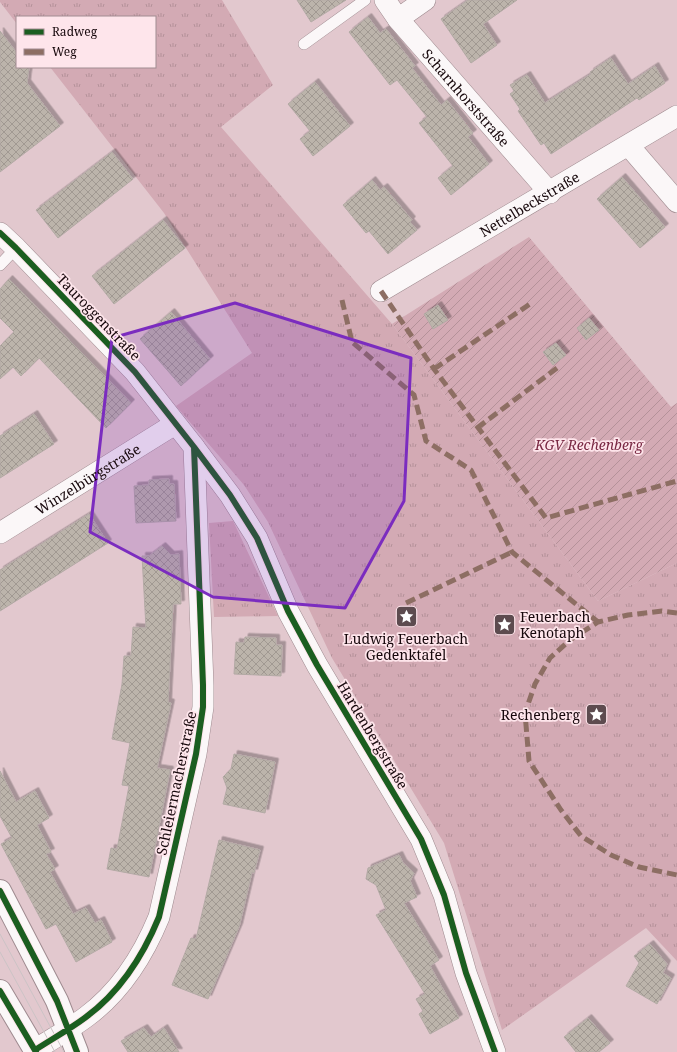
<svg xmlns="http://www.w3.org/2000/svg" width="677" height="1052" viewBox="0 0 677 1052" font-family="'Noto Serif',serif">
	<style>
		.park { fill: url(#park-tufts) }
		.garden { fill: url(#garden-furrows) }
		.building { fill: url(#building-cross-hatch); stroke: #b3aaa5; filter: url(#shadow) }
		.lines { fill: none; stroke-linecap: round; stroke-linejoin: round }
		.service-casing { stroke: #9e8a8f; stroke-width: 12 }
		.minor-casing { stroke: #9e8a8f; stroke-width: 22 }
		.primary-casing { stroke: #9e8a8f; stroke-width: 24 }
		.service { stroke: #fbf7f8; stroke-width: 11 }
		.minor { stroke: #fbf7f8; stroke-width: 21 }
		.primary { stroke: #fbf7f8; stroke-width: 22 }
		.tram { stroke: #cbc3c5; stroke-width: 1 }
		.quiet { stroke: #8d6e63; stroke-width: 5; stroke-dasharray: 10 5; stroke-linecap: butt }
		.cycleway-casing { stroke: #fee5eb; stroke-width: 8 }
		.cycleway { stroke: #1b5e20; stroke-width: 6 }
		.marked { fill: #7b2cbf; fill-opacity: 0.2; stroke: #7b2cbf; stroke-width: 3; stroke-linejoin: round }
		.labels { text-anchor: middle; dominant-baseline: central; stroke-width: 3.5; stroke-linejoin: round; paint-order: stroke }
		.street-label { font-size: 14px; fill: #16070b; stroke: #fee5eb }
		.park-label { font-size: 14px; font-style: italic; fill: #792843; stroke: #fee5eb }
		.poi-label { font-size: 14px; fill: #16070b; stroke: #fee5eb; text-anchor: start }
	</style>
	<defs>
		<pattern id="park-tufts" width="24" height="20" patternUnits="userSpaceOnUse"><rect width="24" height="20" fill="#d3aab4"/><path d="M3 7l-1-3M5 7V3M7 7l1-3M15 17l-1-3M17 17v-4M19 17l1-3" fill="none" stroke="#b49199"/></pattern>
		<pattern id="garden-furrows" width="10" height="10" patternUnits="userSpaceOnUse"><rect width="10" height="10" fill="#d3aab4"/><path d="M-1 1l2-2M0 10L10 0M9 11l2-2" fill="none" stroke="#b49199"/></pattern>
		<pattern id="building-cross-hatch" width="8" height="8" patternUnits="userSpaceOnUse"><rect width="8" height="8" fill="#bcb4ab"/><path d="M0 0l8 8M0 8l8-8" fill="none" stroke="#a19992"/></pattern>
		<filter id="shadow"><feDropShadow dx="3.5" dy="-3.5" stdDeviation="0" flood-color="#0004"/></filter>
	</defs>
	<rect width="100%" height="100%" fill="#e2c8ce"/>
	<path class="park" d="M0,0H222L273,85L221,127L392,324L598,601L677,563V961L646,928L502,1030L444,843L332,658L268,522L244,485L176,406L252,353L164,213L50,67H155V17H17V24L0,2Z
		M233,521L278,616L214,617L209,523Z"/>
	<path class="garden" d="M529,237L671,407L677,403V563L598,601L392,324Z"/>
	<path class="building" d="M297,0H346L311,22Z
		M468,0H517L483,24L497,45L471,63L441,19Z
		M368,17L380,33L386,29L415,66L412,68L441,105L447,100L473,133L468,137L489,164L451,195L438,178L453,166L419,123L427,117L397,80L390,85L349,32Z
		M0,31L17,53V67H29L27,83L60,126L0,172Z
		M611,58L628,84L655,66L665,83L639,100L637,98L551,154L544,143L541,145L518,111L520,109L510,94L514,91L510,85L527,75L545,103L591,74L590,72Z
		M315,82L350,126L313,156L300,139L310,131L288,104Z
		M112,152L133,179L58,238L36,210Z
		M622,177L665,227L640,248L597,199Z
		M372,180L380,190L384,187L412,220L410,222L417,230L388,254L369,231L366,233L343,205Z
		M163,220L185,248L114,304L92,276Z
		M9,279L131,403L106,428L39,358L21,376L13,367L0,379V346L14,332L0,318V289Z
		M438,305L448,320L433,329L424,314Z
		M171,312L210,359L181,386L140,339Z
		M589,318L599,330L586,340L577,328Z
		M556,343L566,355L553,365L543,352Z
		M34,414L54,444L0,478V436Z
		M169,479V484H174L176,521L136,523L134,486L149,485V480Z
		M89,514L108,543L0,611V570Z
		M162,546L171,555L179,554L181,604H173L168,702L171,703L157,768L170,770L149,877L107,869L111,848L117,849L129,786L122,785L130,743L112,739L122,684L124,656H131L133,627L146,628L142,556H149Z
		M245,637L276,638V645H282L281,676L234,674L236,642L244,643Z
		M234,754L275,762L265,813L223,804L227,788L223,777L231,769Z
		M0,771L16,802L35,791L49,818L37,825L51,852L46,854L55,869L50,872L73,914L86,908L95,923L101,920L112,942L76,962L56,924L46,929L1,844L12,838L0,816Z
		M219,840L260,850L254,873L252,872L239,927L208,999L172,985L191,938L196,939Z
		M399,855L403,863L414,873L410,881L417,897L404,903L439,960L430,966L459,1018L430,1034L419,1014L423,1011L416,999L425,994L376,915L386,910L376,885L366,879L368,868Z
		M650,944L667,964L663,973L671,978L657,1004L626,986L639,963L634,956Z
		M588,1018L610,1043L599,1052H576L564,1037Z
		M144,1028L151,1037L164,1028L179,1052H128L121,1041Z"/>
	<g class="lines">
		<defs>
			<path id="service" d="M304,44L365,0
				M0,265L16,248"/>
			<g id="minor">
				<path id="s1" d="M385,0L398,19L550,193"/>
				<path d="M398,19L425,0"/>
				<path d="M629,146L677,202"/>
				<path d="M0,233L16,248L135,372L194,447L203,685V707L196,754L159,917C143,956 120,992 86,1017C70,1029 52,1039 35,1050"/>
				<path id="s2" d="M381,291L677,116"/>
				<path d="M194,447L230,495L257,538L288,611L317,665L421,839L444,895L466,973L495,1052"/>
				<path id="s3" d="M0,533L175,424"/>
			</g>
			<path id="primary" d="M0,891L57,1001L77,1052
				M0,991L36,1052"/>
		</defs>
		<use href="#service" class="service-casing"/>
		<use href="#minor" class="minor-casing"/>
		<use href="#primary" class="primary-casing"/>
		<use href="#service" class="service"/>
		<use href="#minor" class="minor"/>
		<use href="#primary" class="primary"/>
		<path class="tram" d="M0,934L64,1052
			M0,952L55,1052"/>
		<path class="quiet" d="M381,291L434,369L546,518L677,481
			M342,300L352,342L414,395L426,441L471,470L512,552L598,622
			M434,369L530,304
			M477,428L561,365
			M406,603L512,552
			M677,613L662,611L628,615L598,622L570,640L550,658L535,684L525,713L529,761L561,810L581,836L611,855L639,867L677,875"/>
		<defs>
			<path id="cycleway" d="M0,233L16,248L135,372L194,447L203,685V707L196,754L159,917C143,956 120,992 86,1017C70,1029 52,1039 35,1050
				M194,447L230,495L257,538L288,611L317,665L421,839L444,895L466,973L495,1052
				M0,891L57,1001L77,1052
				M0,991L36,1052"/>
		</defs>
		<use href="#cycleway" class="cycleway-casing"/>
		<use href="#cycleway" class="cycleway"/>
	</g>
	<path class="marked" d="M235,303L411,358L404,501L345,608L213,597L90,532L112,338Z"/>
	<defs>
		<symbol id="sight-square" viewBox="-11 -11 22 22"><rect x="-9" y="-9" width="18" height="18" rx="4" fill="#5d4b4f" stroke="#fee5eb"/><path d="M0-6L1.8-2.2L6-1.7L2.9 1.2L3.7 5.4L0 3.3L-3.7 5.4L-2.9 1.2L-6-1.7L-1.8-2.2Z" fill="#fff"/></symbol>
	</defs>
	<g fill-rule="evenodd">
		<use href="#sight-square" x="394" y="604" width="25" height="25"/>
		<use href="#sight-square" x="492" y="612" width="25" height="25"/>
		<use href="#sight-square" x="584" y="702" width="25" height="25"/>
	</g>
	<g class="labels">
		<g class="street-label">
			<text stroke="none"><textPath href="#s1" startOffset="127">Scharnhorststraße</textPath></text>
			<text stroke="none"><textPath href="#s2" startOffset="172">Nettelbeckstraße</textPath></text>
			<text transform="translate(99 317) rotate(46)">Tauroggenstraße</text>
			<text stroke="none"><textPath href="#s3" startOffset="103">Winzelbürgstraße</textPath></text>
			<text transform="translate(373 735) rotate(59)">Hardenbergstraße</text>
			<text transform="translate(176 783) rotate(-78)">Schleiermacherstraße</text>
		</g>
		<g class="park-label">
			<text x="589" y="444">KGV Rechenberg</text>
		</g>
		<g class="poi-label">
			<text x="520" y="616">Feuerbach<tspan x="520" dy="16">Kenotaph</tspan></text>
			<text x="406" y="638" text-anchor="middle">Ludwig Feuerbach<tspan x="406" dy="16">Gedenktafel</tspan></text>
			<text x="580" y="714" text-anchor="end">Rechenberg</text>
		</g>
	</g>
	<rect x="16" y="16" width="140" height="52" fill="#fee5eb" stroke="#a18c91"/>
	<rect x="24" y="29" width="20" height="6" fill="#1b5e20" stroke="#a18c91"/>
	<text x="52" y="36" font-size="12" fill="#16070b">Radweg</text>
	<rect x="24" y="49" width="20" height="6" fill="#8d6e63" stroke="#a18c91"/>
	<text x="52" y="56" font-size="12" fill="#16070b">Weg</text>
</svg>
